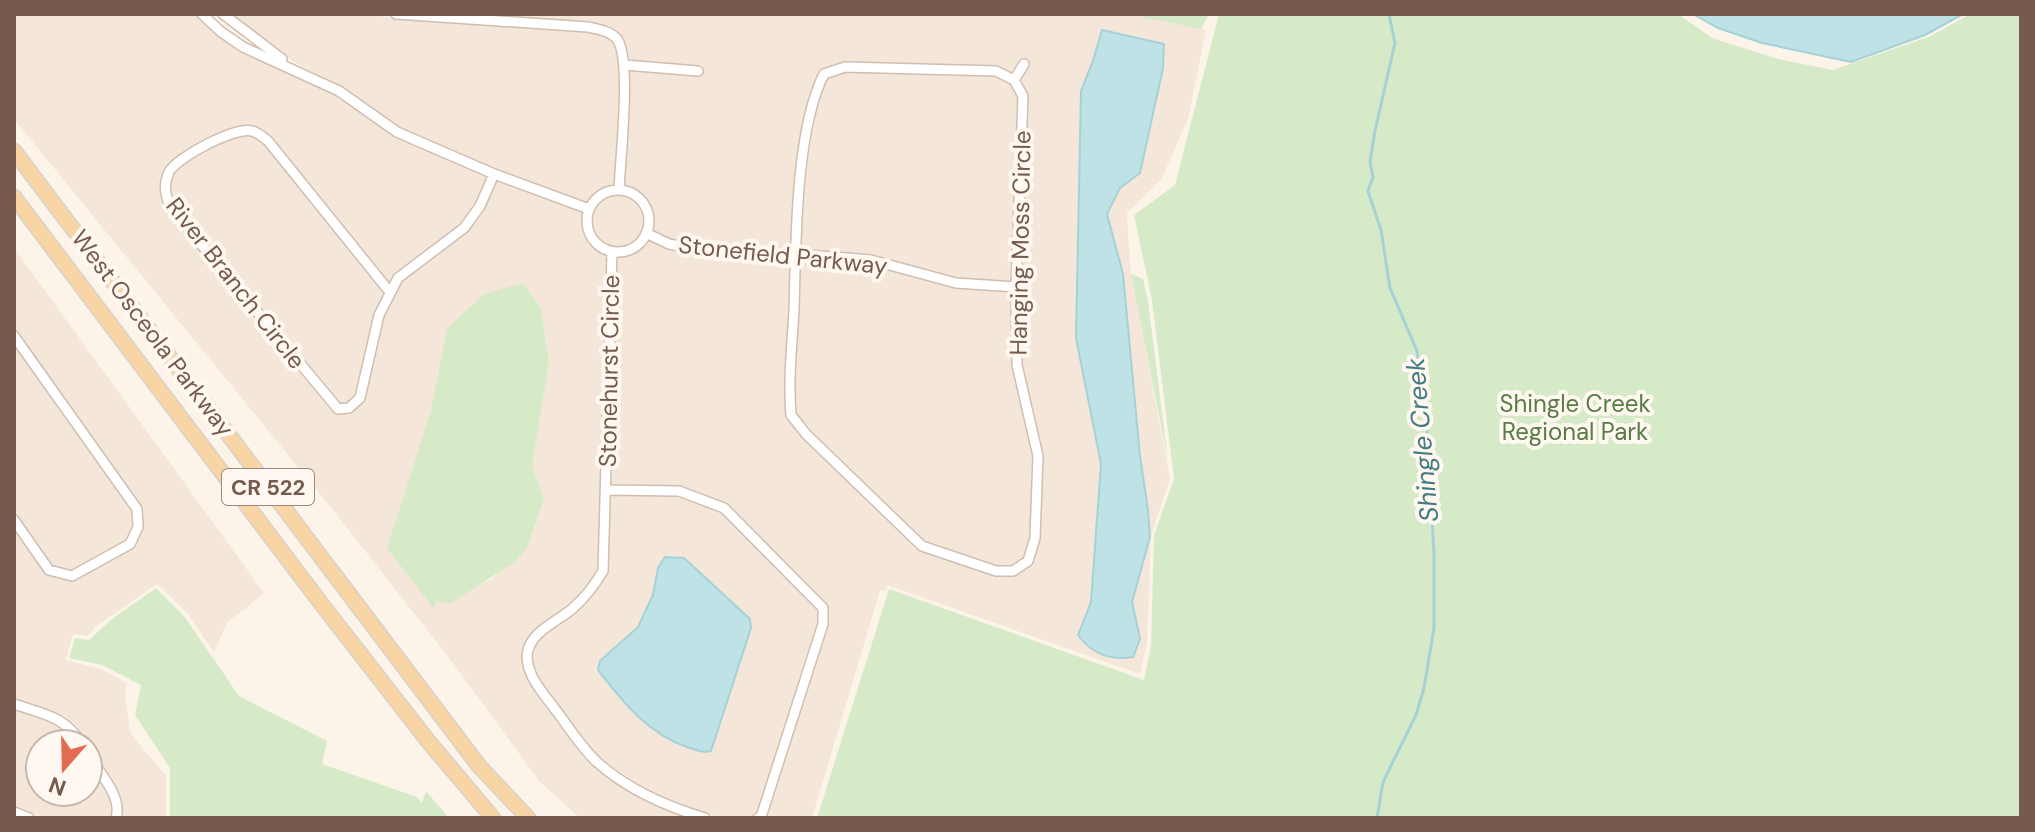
<svg xmlns="http://www.w3.org/2000/svg" width="2035" height="832" viewBox="0 0 2035 832" font-family="'DM Sans',sans-serif">
	<style>
		.residential { fill: #f4e6d8; fill-rule: evenodd }
		.green { fill: #d7eac7 }
		.water { fill: #bee2e6; stroke: #a4d2d7; stroke-width: 2 }
		.lines { fill: none; stroke-linecap: round; stroke-linejoin: round }
		.stream { stroke: #a4d2d7; stroke-width: 3 }
		.street-casing { stroke: #d0beb1; stroke-width: 12 }
		.primary-casing { stroke: #d9d1cd; stroke-width: 17 }
		.street { stroke: #fff; stroke-width: 9 }
		.primary { stroke: #f8d5a4; stroke-width: 14 }
		.labels { text-anchor: middle; dominant-baseline: central; stroke-width: 8; stroke-linejoin: round; paint-order: stroke }
		.shield { fill: #fff8f0; stroke: #9f897e; stroke-width: 2 }
		.shield-label { font-size: 22px; font-weight: bold; fill: #765a4d }
		.street-label { font-size: 24px; fill: #765a4d; stroke: #fff8f0 }
		.park-label { font-size: 24px; fill: #587c45; stroke: #fff8f0 }
		.water-label { font-size: 26px; font-style: italic; fill: #437b82; stroke: #fff8f0 }
	</style>
	<rect width="100%" height="100%" fill="#fcf4e9"/>
	<path class="residential" d="M14,14H195L217,35L241,51L337,95L395,136L489,177L477,204L461,224L395,273L389,283L272,138L254,127L231,128L176,158L166,168L160,191L167,211L338,414L352,412L365,398L383,316L401,281L467,231L484,208L497,180L583,213L582,223L585,237L592,247L607,256L598,570L588,587L570,604L533,633L524,648L525,669L534,690L594,766L636,795L689,818H580L540,782L450,659L329,505L14,119ZM541,308L549,363L532,466L544,499L536,524L528,546L492,579L470,589L451,603L436,602L434,608L387,548L431,410Z
		M230,14H365L401,19L587,32L603,35L614,43L621,66L615,186L599,190L587,204L496,170L399,127L342,87L297,64Z
		M464,14H1127L1206,30L1188,119L1161,180L1127,213L1130,267L1170,479L1151,536L1147,643L1140,674L887,585L885,591L880,590L812,818H765L826,605L726,504L680,486L611,485L616,257L634,253L648,239L668,249L706,256L791,258L785,402L788,418L803,438L919,549L995,576L1015,575L1030,565L1039,538L1042,502V454L1021,364V287L1028,96L1019,80L1030,63L1023,58L1013,74L996,66L845,62L823,70L809,95L797,174L792,249L708,246L670,240L652,230V213L649,204L635,190L623,186L629,70L701,76L703,66L629,60L620,36L606,26L589,22ZM1101,31L1140,173L1120,188L1107,213L1123,274L1140,456L1148,510L1150,537L1132,602L1140,639L1078,635L1091,602L1101,464L1076,338L1081,91L1093,61Z
		M845,72L995,76L1011,84L1019,98L1012,282L957,278L872,256L801,249L806,174L818,96L827,78Z
		M251,136L265,145L384,292L375,314L357,395L348,404H340L174,205L168,191L173,173L180,166L233,137Z
		M592 221a26 26 0 1 1 52 0a26 26 0 1 1-52 0Z
		M14,248L264,593L227,623L214,652L187,613L157,584L95,627L88,636L75,634L72,637L66,660L101,669L127,683L125,693L130,733L166,776V818H121L123,810L120,798L76,725L65,716L14,699V529L45,573L58,579L71,580L132,548L143,527L141,506L14,328Z
		M800,259L870,265L955,288L1012,291V366L1033,457L1034,503L1031,537L1024,558L1012,566H997L924,541L809,431L795,413Z
		M14,344L133,511L134,527L127,540L72,571L51,566L14,512Z
		M611,495L678,496L722,512L818,610V624L758,813L747,818H722L680,805L641,786L600,758L541,683L534,665L532,651L540,638L575,612L594,594L606,574ZM656,583L724,596L750,619L625,640L638,627L653,595Z
		M14,709L61,725L70,733L77,744H40V792H88V763L112,802L114,812L112,818H43L14,807Z"/>
	<path class="green" d="M1127,14H1209L1201,29Z
		M1219,14H1678L1712,38L1778,59L1833,70L1931,36L1970,14H2021V818H817L889,589L1144,680L1151,646L1154,535L1174,479L1152,300L1134,215L1175,185Z
		M1131,274L1143,279L1148,301L1168,461Z
		M523,283L541,308L549,363L532,466L544,499L528,546L515,562L451,603L436,602L434,609L387,548L431,410L447,329L484,294Z
		M156,588L184,616L239,696L327,741L322,764L417,797L422,803L426,791L449,818H170V768L135,715L141,685L102,665L69,658L75,638L89,640L112,619Z"/>
	<path class="water" d="M1693,14H1963L1925,35L1851,62L1762,43L1718,28Z
		M1102,30L1164,44L1163,68L1140,173L1120,188L1107,214L1123,274L1140,456L1148,510L1150,537L1132,602L1140,639L1133,657C1110,661 1092,654 1078,635L1091,602L1101,464L1076,338L1081,91L1093,61Z
		M665,557L684,558L750,619L751,628L711,751C702,753 696,750 687,747C647,733 624,703 598,670L600,661L638,627L653,595L658,568Z"/>
	<g class="lines">
		<path class="stream" d="M1377,818L1383,782L1416,715L1424,688L1434,628V554L1427,429L1417,351L1390,288L1381,230L1368,191L1373,177L1370,162L1375,131L1395,43L1389,14"/>
		<defs>
			<path id="street" d="M202,14L220,31L243,47L339,91L397,132L494,174L589,209
				M223,14L282,59
				M396,14L588,27C598,29 610,31 617,39C632,59 620,161 619,190
				M625,65L698,71
				M845,67L996,71L1014,80L1023,96L1016,287L1017,365L1038,456L1035,538L1028,561L1013,571H996L922,546L806,434L791,415C788,380 792,345 794,310C796,245 795,131 824,74Z
				M1014,80L1024,64
				M587 221a31 31 0 1 1 62 0a31 31 0 1 1-62 0Z
				M646,233L669,244L707,251L796,254L871,260L956,283L1016,287
				M612,252L603,571C594,586 585,598 572,609C558,621 533,631 528,650C523,670 541,691 552,705C566,723 580,746 597,762C627,789 668,807 705,818
				M389,291L268,141C264,138 257,132 252,131C236,126 177,157 169,172C163,185 165,195 171,208L338,409L349,408L360,398L379,315L398,278L464,228L480,206L494,174
				M14,336L137,509L138,527L130,544L72,576L49,570L14,520
				M607,490L679,491L724,508L823,608V624L761,817L758,818
				M14,704C43,714 65,716 82,744
				M88,754C98,771 123,797 116,818
				M14,812L29,818"/>
			<path id="primary" d="M14,151L479,766L528,818
				M14,197L323,606L428,741L493,818"/>
		</defs>
		<use href="#street" class="street-casing"/>
		<use href="#primary" class="primary-casing"/>
		<use href="#street" class="street"/>
		<use href="#primary" class="primary"/>
	</g>
	<g class="labels">
		<rect class="shield" x="222" y="469" width="92" height="36" rx="6"/>
		<g class="shield-label">
			<text x="268" y="487">CR 522</text>
		</g>
		<g class="street-label">
			<text transform="translate(1020 243) rotate(-89)">Hanging Moss Circle</text>
			<text transform="translate(783 255) rotate(6)">Stonefield Parkway</text>
			<text transform="translate(236 283) rotate(52)">River Branch Circle</text>
			<text transform="translate(153 333) rotate(53)">West Osceola Parkway</text>
			<text transform="translate(609 371) rotate(-89)">Stonehurst Circle</text>
		</g>
		<g class="park-label">
			<text x="1575" y="403">Shingle Creek<tspan x="1575" dy="28">Regional Park</tspan></text>
		</g>
		<g class="water-label">
			<text transform="translate(1422 440) rotate(-95)">Shingle Creek</text>
		</g>
	</g>
	<rect width="2035" height="832" fill="none" stroke="#765a4d" stroke-width="32"/>
	<g transform="translate(64 768) rotate(200)"><circle r="38" fill="#fff8f0" stroke="#c8b9af" stroke-width="2"/>
	<path d="M0-6L14 30L0 20L-14 30Z" fill="#e26c52"/>
	<text y="-12" font-size="22" font-weight="bold" text-anchor="middle" fill="#765a4d">N</text>
	</g>
</svg>
